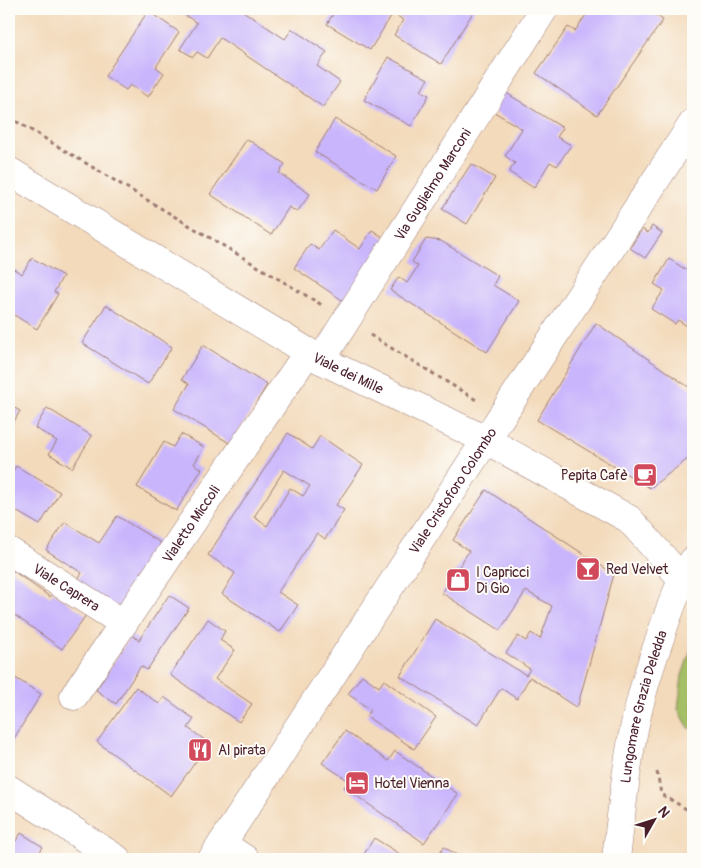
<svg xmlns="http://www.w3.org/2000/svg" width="702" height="868" viewBox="0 0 702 868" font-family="Pangolin,sans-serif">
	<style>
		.green { fill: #a4bf65; stroke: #776f48 }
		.building { fill: #c9b5fc; fill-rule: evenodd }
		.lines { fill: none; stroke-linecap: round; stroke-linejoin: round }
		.minor-casing { stroke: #9e7c73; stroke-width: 29 }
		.tertiary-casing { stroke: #9e7c73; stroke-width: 29 }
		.path { stroke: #9e7c73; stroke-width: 3; stroke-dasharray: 4 4; stroke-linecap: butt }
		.minor { stroke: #fff; stroke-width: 28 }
		.tertiary { stroke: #fff; stroke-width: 28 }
		.labels { text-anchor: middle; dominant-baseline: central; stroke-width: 4; stroke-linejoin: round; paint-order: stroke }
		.street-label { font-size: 14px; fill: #4a1f2b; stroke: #fdfcf7 }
		.poi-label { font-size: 14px; fill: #4a1f2b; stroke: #fdfcf7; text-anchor: start }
	</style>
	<rect width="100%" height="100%" fill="#fdfcf7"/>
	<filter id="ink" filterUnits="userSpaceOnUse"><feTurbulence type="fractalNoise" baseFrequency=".02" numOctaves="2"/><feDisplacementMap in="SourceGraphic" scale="10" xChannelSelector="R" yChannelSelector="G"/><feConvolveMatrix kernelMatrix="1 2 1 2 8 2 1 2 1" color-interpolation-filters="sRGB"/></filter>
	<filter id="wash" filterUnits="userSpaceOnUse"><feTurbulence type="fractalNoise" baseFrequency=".0096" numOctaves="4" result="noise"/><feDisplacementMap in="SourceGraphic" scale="20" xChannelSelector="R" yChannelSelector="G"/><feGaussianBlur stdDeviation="1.12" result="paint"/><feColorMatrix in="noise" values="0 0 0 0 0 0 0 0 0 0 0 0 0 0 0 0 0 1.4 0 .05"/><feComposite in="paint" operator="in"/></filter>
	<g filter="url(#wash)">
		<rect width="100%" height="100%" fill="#f3dabb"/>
		<path class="green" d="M693,644V729L689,728L678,709L682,675Z"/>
		<g id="blocks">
			<path class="building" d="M185,9H240L285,39L292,29L327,52L317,66L340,82L323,107L220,38L207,58L197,52L193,57L180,49L197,23L182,13Z
				M336,9H475L441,64L394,35L403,20L393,13L370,50L327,24Z
				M590,9H646L663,20L597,115L536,73L568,27L575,31Z
				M148,11L179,32L156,67L164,73L148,97L130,85L126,90L105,76Z
				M388,57L428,79L421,91L429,95L411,126L364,100Z
				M503,91L563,128L557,137L571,145L557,166L550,162L534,188L509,172L515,163L505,156L522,129L491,110Z
				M335,119L396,156L377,189L315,152Z
				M247,139L285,164L279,173L310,194L297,212L289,207L271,235L210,194Z
				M471,164L495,178L467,224L442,209Z
				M652,226L662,233L645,258L630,248L642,229L648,233Z
				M333,230L360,249L372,230L392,243L351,306L294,268L310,244L319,250Z
				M426,239L441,241L498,276L493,285L519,301L487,352L390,290L399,277L407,283L418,266L412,262Z
				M32,258L63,276L54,292L58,294L37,329L9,312V277L14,269L22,274Z
				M669,259L693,274V330L678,320L675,324L651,309L664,290L654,284Z
				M106,305L172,347L148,384L82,343Z
				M596,323L693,390V455L650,488L537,420Z
				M203,345L267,385L231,444L174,409L189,384L182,379Z
				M9,405L20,411L9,430Z
				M47,408L92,436L72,468L49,454L57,441L35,428Z
				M288,433L312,449L320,436L363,465L336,505L344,510L325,539L317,533L278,592L298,605L280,632L222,594L235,573L208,555ZM284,470L310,486L303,496L290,488L267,526L254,517Z
				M181,434L204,447L194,464L202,469L176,511L137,487L164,442L173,447Z
				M16,466L60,492L40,525L9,507V478Z
				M486,490L614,574L577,708L530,677L517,699L501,688L478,725L400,676L435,619L526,675L530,669L506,653L518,636L526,641L531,633L540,639L552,606L526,591L500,630L442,593L469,551L453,540Z
				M117,516L161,543L121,610L75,583L82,573L46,550L65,522L99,543Z
				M9,568L50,597L53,592L86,615L62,649L9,611Z
				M169,595L189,608L147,670L141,666L116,704L96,690L131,635L139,640Z
				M208,619L225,631L220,640L235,650L215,679L252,704L239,722L170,675Z
				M9,674L41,694L9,747Z
				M362,675L379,687L384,680L436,717L414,749L366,716L371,710L348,694Z
				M136,687L159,704L164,697L194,719L188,728L209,743L171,796L97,742Z
				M345,731L388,761L395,751L458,794L424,843L344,787L349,781L322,763Z
				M21,833L43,847L35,859H9V836L16,841Z
				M374,838L408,859H361Z
				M444,847L463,859H436Z"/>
		</g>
	</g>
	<g filter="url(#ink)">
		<use href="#blocks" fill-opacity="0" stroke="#9e7c73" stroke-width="1"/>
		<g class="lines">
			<defs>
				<g id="minor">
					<path id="s1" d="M321,360L544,9"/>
					<path id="s2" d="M9,551L123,623"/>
					<path id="s3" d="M74,696L308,352"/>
					<path d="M9,789L117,859"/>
					<path d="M222,844L245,859"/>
					<path id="s4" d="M212,859L693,123"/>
				</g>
				<g id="tertiary">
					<path id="s5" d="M9,171L321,360L486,440L629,519L682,579"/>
					<path id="s6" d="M616,859C621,817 625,775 633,734C639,702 649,669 660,638C669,611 678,585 693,561"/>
				</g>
			</defs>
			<use href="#minor" class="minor-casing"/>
			<use href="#tertiary" class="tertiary-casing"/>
			<path class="path" d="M9,117L322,305
				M370,335L478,401
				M657,772L661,794L693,813"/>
			<use href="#minor" class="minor"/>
			<use href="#tertiary" class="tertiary"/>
		</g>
	</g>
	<defs>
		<symbol id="cafe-square" viewBox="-11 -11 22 22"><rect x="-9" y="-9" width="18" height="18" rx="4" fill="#d1495b" stroke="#fdfcf7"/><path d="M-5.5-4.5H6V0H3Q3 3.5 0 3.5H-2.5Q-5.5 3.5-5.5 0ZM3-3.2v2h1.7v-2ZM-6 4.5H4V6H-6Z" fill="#fff"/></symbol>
		<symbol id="bar-square" viewBox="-11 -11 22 22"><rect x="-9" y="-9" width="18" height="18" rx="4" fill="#d1495b" stroke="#fdfcf7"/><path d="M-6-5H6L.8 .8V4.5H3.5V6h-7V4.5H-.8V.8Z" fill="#fff"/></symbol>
		<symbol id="shop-square" viewBox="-11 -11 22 22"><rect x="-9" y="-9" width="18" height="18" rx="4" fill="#d1495b" stroke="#fdfcf7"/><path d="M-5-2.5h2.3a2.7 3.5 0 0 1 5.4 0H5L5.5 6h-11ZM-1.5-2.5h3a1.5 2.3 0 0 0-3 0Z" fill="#fff"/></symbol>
		<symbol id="restaurant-square" viewBox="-11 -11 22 22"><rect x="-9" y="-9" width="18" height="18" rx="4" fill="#d1495b" stroke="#fdfcf7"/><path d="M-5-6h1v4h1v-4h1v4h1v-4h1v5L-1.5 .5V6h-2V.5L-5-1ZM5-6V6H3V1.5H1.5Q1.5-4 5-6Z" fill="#fff"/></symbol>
		<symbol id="hotel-square" viewBox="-11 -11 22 22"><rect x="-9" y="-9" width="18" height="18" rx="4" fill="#d1495b" stroke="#fdfcf7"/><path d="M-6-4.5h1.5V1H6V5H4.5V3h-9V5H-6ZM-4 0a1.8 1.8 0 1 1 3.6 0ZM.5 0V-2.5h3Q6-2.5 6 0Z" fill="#fff"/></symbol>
	</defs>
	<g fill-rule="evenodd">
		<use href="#cafe-square" x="631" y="461" width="28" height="28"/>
		<use href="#bar-square" x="574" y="555" width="28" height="28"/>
		<use href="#shop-square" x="444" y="566" width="28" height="28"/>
		<use href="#restaurant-square" x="186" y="736" width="28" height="28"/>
		<use href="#hotel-square" x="343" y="769" width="28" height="28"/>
	</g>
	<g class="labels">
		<g class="street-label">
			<text stroke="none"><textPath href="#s1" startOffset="208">Via Guglielmo Marconi</textPath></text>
			<text stroke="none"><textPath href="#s5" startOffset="395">Viale dei Mille</textPath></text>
			<text stroke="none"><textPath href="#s4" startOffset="440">Viale Cristoforo Colombo</textPath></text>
			<text stroke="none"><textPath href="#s3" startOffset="208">Vialetto Miccoli</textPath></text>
			<text stroke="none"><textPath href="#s2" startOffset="68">Viale Caprera</textPath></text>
			<text stroke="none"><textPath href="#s6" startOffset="155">Lungomare Grazia Deledda</textPath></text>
		</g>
		<g class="poi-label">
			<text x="628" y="475" text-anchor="end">Pepita Cafè</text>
			<text x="606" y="569">Red Velvet</text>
			<text x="476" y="572">I Capricci<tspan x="476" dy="16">Di Gio</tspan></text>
			<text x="218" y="750">Al pirata</text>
			<text x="374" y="783">Hotel Vienna</text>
		</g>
	</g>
	<rect width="702" height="868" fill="none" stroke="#fdfcf7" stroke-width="30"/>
	<g transform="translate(654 820) rotate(51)" stroke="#fdfcf7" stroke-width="4" paint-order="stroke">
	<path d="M0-4L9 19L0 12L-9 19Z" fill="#4a1f2b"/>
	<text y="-8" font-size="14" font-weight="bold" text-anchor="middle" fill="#4a1f2b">N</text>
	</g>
</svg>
